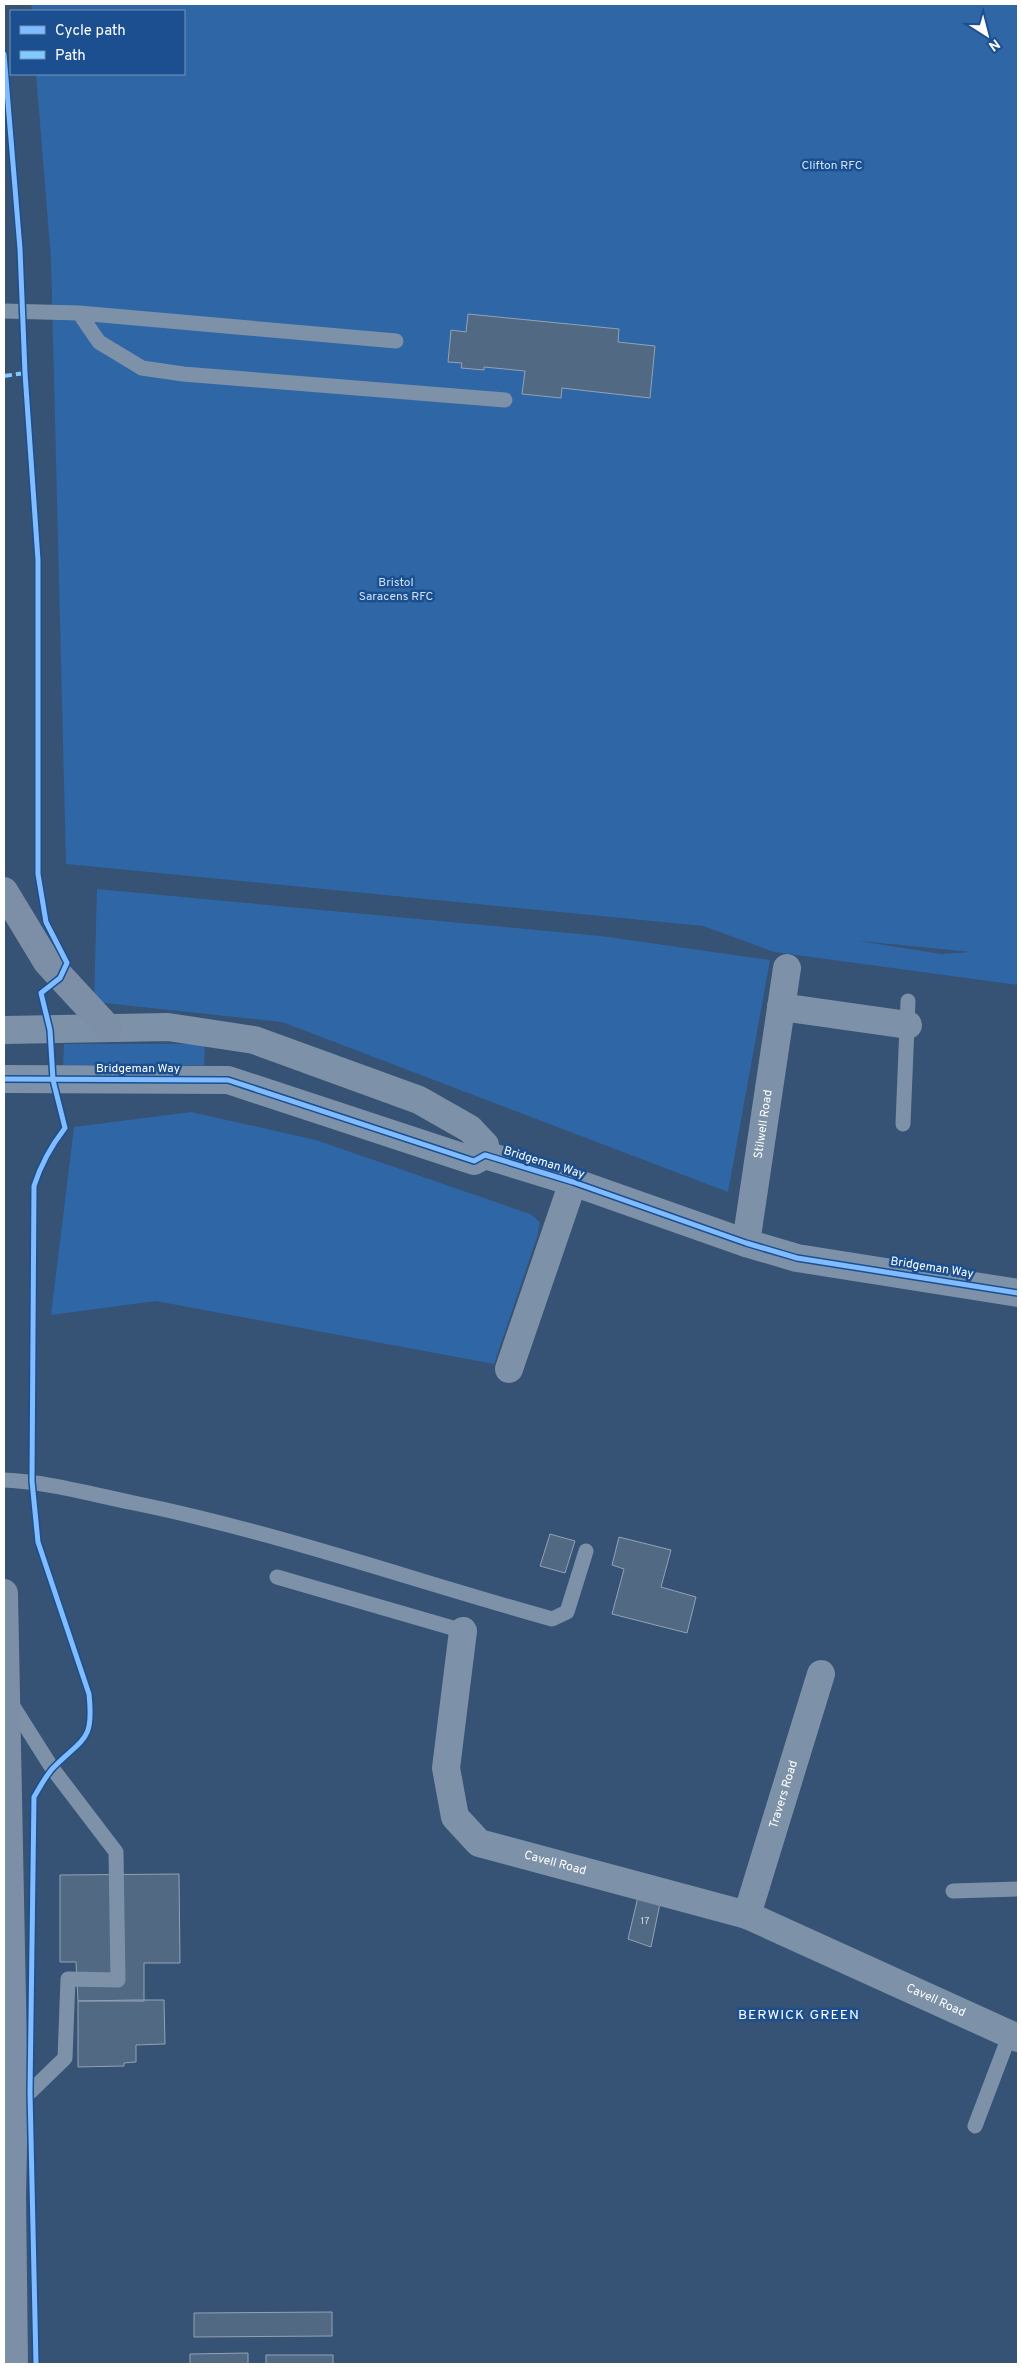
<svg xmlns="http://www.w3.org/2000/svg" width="1022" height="2368" viewBox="0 0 1022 2368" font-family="Overpass,sans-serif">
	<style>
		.green { fill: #2f66a5; fill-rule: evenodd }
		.building { fill: #526984; stroke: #92a2b6 }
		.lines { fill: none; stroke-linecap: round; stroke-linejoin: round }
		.service { stroke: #7d92a8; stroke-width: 15 }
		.minor { stroke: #7d92a8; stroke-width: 28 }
		.primary { stroke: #7d8ea7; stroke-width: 28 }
		.quiet { stroke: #80caff; stroke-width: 4; stroke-dasharray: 8 4; stroke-linecap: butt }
		.cycleway-casing { stroke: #1b4f8f; stroke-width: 8 }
		.cycleway { stroke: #80bcff; stroke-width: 5 }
		.labels { text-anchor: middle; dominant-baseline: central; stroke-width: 5; stroke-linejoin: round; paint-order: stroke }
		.number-label { font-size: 10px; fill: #d4dae0 }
		.park-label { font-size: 12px; fill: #cfe3fa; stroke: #1b4f8f }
		.street-label { font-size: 12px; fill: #fff; stroke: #1b4f8f }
		.neighbourhood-label { font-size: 14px; letter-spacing: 1px; fill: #fff; stroke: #1b4f8f }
	</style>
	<rect width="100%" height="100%" fill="#365274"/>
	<path class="green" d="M31,4H1018V985L774,952L703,926L66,864L51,259L36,74H184V11H32ZM859,941H860L971,952L941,954Z
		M97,889L601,936L770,960L728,1192L282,1022L94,1002Z
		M64,1044H205L204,1065H63Z
		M191,1112L316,1140L530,1214L540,1222L537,1237L494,1364L156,1301L51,1315L74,1127Z"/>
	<path class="building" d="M468,314L619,329L618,342L655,346L650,398L562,388L561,398L522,394L525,371L484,367V370L461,368L462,363L448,362L451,330L466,332Z
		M550,1534L575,1541L565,1573L540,1566Z
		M619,1537L671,1550L661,1587L696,1597L687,1633L612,1614L624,1569L612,1565Z
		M179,1874L180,1963H144V2001H78L76,1962H60V1875Z
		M638,1897L660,1903L651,1947L628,1939Z
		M135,2000H164L165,2044L136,2045V2062L124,2063V2066L78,2067V2001Z
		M332,2312V2336L194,2337V2313Z
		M248,2353V2364H190V2354Z
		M266,2355H333V2364H266Z"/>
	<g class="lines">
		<path class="service" d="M4,311L79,313L396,341
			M79,313L99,342L142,368L183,374L505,400
			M903,1124L908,1001
			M4,1480C48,1482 91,1494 134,1503C276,1532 412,1580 552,1619L567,1612L586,1551
			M277,1577L463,1631
			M9,1700L52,1768L116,1852L118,1980L68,1979L65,2058L30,2092L14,2102
			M953,1891L1018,1889
			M975,2126L1010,2034"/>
		<g class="minor">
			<path d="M781,1007L908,1025"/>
			<path d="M4,1030L168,1027L254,1040L419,1100L470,1129L485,1145V1155"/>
			<path d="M4,1079L228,1080L474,1161L485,1155L573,1182L746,1243L797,1258L1018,1293"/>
			<path id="s1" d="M746,1243L787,968"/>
			<path d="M509,1369L573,1182"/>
			<path id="s2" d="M463,1631L446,1768L455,1817L479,1843L747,1915L1018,2038"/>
			<path id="s3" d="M747,1915L821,1674"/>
		</g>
		<path class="primary" d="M4,891L47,962L108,1028
			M4,1593L14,2102L12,2197L14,2364"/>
		<path class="quiet" d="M4,376L25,373"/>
		<defs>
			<path id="cycleway" d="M4,54L20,249L25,373L38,560V874L46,922L67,963L60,978L41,993L50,1030L53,1080L65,1128C51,1146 41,1164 34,1186L32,1481L38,1542L89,1694C94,1741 84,1737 54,1767C46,1775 40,1787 34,1797L30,2092L36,2364
				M4,1079L228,1080L474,1161L485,1155L573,1182L746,1243L797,1258L1018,1293"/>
		</defs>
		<use href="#cycleway" class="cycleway-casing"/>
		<use href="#cycleway" class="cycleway"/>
	</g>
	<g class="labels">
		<g class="number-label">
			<text x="645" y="1921">17</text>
		</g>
		<g class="park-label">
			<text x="832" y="166">Clifton RFC</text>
			<text x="396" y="583">Bristol<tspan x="396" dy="14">Saracens RFC</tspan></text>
		</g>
		<g class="street-label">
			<text x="138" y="1069">Bridgeman Way</text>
			<text stroke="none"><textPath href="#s1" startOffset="120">Stilwell Road</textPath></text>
			<text transform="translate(544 1163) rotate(17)">Bridgeman Way</text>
			<text transform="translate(932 1268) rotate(9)">Bridgeman Way</text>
			<text stroke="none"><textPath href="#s3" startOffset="126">Travers Road</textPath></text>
			<text stroke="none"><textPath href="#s2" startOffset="302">Cavell Road</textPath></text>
			<text stroke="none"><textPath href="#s2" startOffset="708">Cavell Road</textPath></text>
		</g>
		<g class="neighbourhood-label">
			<text x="799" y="2015">BERWICK GREEN</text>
		</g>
	</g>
	<rect width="1022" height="2368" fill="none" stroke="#ffffff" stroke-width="10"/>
	<rect x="10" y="10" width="175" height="65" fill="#1b4f8f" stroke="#7695bc"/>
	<rect x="20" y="26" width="25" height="8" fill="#80bcff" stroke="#7695bc"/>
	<text x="55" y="35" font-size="15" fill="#ffffff">Cycle path</text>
	<rect x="20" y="51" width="25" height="8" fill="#80caff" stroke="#7695bc"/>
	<text x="55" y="60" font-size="15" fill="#ffffff">Path</text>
	<g transform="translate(987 35) rotate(144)" stroke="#1b4f8f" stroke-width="4" paint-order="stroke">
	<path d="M0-4L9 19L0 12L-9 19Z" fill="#ffffff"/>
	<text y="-8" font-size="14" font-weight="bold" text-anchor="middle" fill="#ffffff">N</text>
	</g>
</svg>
